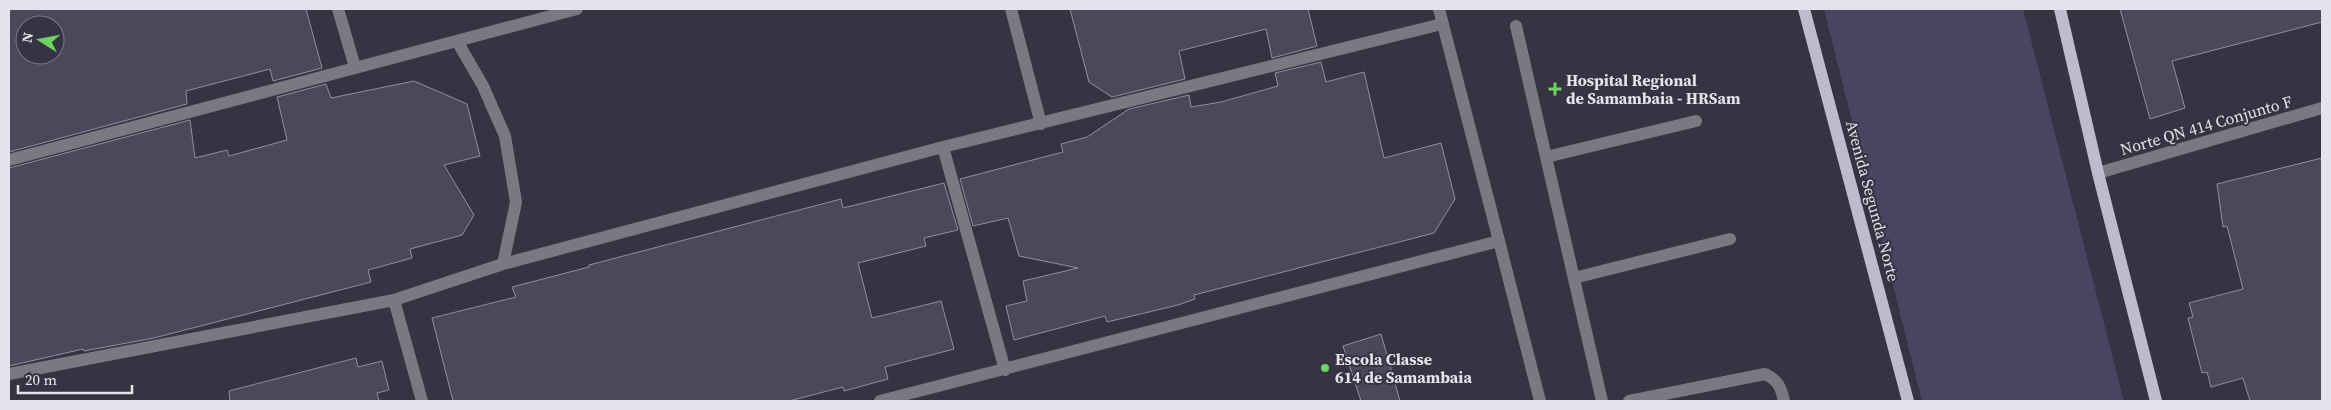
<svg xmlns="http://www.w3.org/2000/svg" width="2331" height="410" viewBox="0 0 2331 410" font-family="'Source Serif 4',serif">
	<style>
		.green { fill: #494462 }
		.building { fill: #4b4959; stroke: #908ea0; fill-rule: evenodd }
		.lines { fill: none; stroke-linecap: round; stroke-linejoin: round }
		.minor { stroke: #7a7981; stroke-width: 12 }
		.major { stroke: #bebccc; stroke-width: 12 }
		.poi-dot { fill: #6ed360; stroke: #363342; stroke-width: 2 }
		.labels { text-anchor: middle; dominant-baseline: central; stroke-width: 4; stroke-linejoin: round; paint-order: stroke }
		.poi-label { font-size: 16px; font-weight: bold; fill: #e4e3ec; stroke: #363342; text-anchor: start }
		.street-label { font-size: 16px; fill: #e4e3ec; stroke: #363342 }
	</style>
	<rect width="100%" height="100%" fill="#363342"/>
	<path class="green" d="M1824,9H2023L2124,401H1922Z"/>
	<path class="building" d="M9,9H306L322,68L273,81L270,69L186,91L187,104L9,152ZM25,25H55V55H25Z
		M1070,9H1308L1317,46L1272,58L1266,29L1179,51L1185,79L1112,97L1089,82Z
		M2120,9H2322V22L2172,61L2185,108L2150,119Z
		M1321,62L1326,82L1364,72L1384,158L1441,143L1455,199L1434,233L1194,295L1195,299L1178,305L1107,322L1105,316L1014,340L1006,306L1027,301L1023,281L1078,268L1019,256L1008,218L973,226L960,179L1063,152L1061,144L1087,137L1129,109L1189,95L1191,107L1221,102L1278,86L1275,73Z
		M414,81L467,104L480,156L444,165L474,215L462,235L410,249L412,258L368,270L371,282L154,338L84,351L83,349L9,366V168L190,120L195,158L227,150L229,156L287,140L277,97L326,84L331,98Z
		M2322,158V401H2250L2243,378L2211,387L2207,372L2202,373L2194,342L2188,318L2193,317L2189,303L2243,289L2227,226L2223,227L2217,184Z
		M944,183L958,230L924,238L926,246L858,263L872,318L941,301L954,349L885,367L888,379L844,391L843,387L789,401H453L432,318L516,297L512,287L589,267V265L841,199L843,208Z
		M1381,334L1400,401H1361L1343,346Z
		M356,358L358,367L382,361L389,390L377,393L379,401H230L229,391Z"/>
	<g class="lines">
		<path class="minor" d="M338,9L355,67
			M1011,9L1041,124
			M1439,9L1499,241
			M1516,26L1602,401
			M457,41L483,86L505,136L516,202L503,264
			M943,147L1005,370
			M1546,157L1696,121
			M9,160L577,9
			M2098,173L2322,108
			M1574,278L1730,239
			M394,300L422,401
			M9,374L394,300L503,264L943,147L1442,24
			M880,401L1499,241L1540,401
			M1629,401L1765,374C1778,380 1781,387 1784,401"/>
		<path class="major" d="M1804,9L1908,401
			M2060,9L2098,173L2156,401"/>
	</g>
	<g class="poi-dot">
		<path d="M1552.5 81.5h5v5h5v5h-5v5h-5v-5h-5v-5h5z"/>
		<circle cx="1325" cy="368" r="5"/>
	</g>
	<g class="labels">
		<g class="poi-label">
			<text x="1566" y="80">Hospital Regional<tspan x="1566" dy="18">de Samambaia - HRSam</tspan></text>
			<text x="1335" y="359">Escola Classe<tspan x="1335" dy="18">614 de Samambaia</tspan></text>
		</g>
		<g class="street-label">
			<text transform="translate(2206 125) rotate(-16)">Norte QN 414 Conjunto F</text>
			<text transform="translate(1873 201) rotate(75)">Avenida Segunda Norte</text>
		</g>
	</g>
	<rect width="2331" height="410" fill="none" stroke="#e4e3ec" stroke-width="20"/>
	<g transform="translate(40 40) rotate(281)"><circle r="24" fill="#363342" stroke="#7c7986"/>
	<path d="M0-4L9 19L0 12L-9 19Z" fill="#6ed360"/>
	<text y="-8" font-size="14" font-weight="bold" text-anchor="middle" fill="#e4e3ec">N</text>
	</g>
	<path d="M18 385v8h114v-8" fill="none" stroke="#e4e3ec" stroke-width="2.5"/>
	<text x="25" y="385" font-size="15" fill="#e4e3ec" stroke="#363342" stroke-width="4" paint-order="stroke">20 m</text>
</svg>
